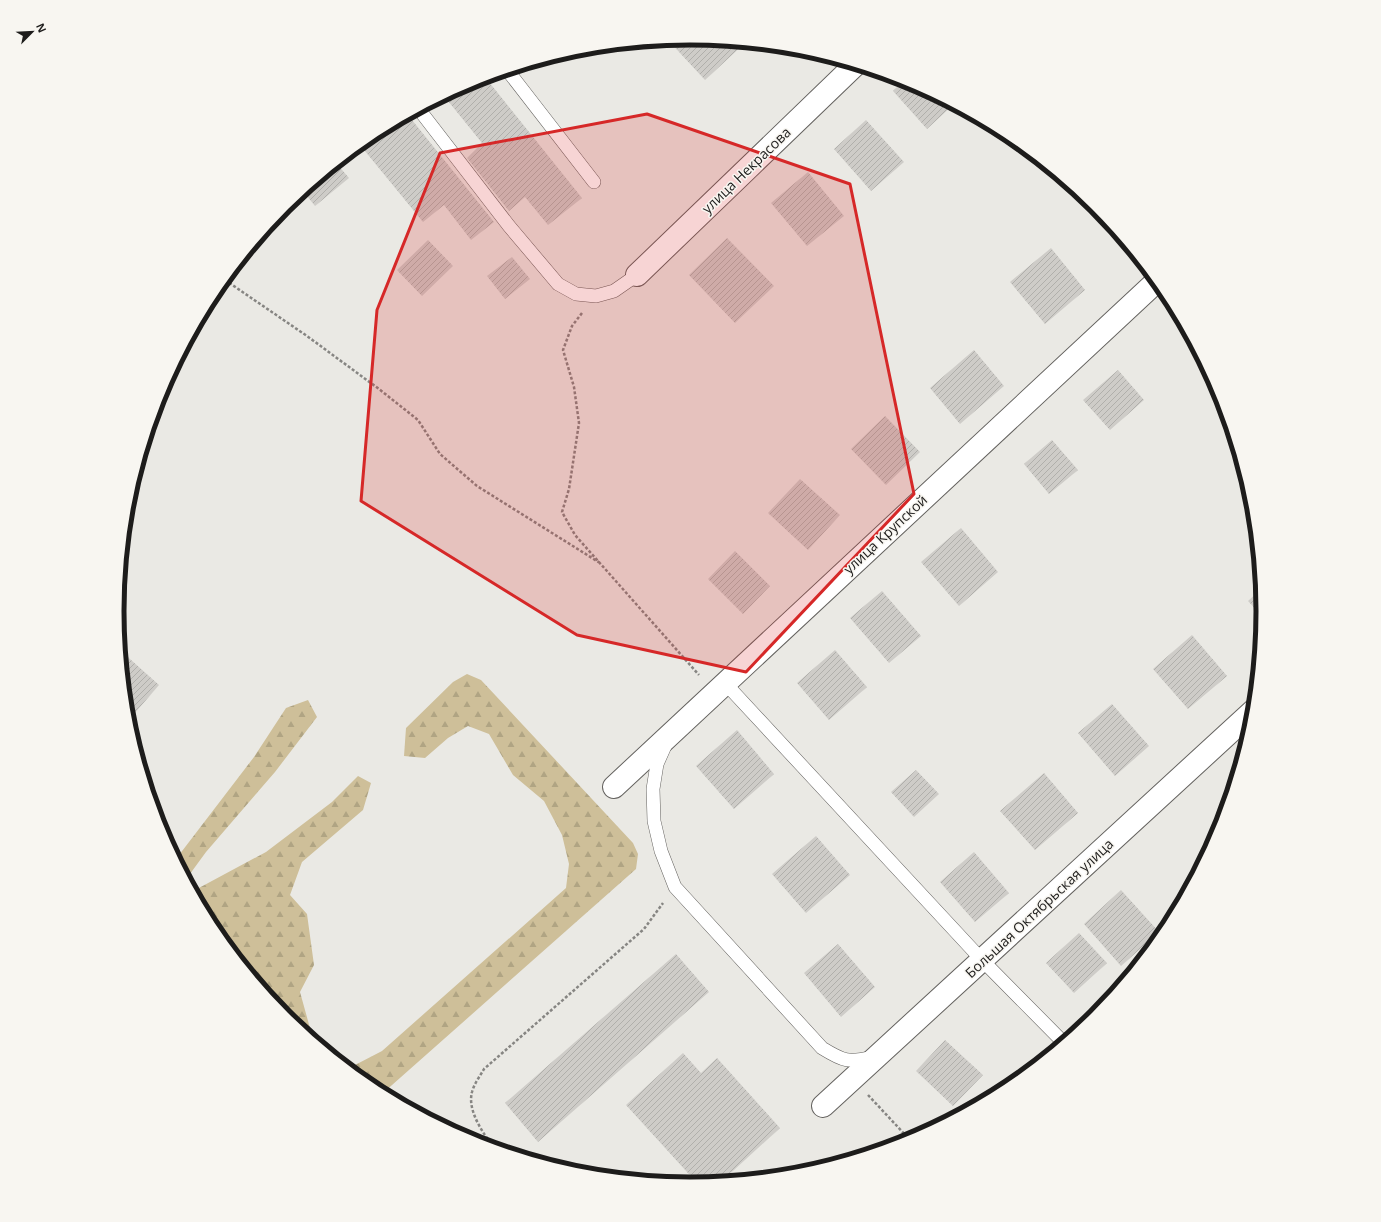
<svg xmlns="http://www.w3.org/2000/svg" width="1381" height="1222" viewBox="0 0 1381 1222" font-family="'Open Sans',sans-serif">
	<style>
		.forest { fill: url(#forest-firs) }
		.building { fill: url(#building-hatch) }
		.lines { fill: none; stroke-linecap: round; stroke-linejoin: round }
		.lane-casing { stroke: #64625f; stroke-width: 14 }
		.street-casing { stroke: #64625f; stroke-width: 24 }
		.path { stroke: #868582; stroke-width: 2.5; stroke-dasharray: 3 2; stroke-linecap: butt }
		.lane { stroke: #fff; stroke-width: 13 }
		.street { stroke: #fff; stroke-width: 22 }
		.marked { fill: #d62828; fill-opacity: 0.2; stroke: #d62828; stroke-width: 3; stroke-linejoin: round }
		.labels { text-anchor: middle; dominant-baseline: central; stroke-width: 3; stroke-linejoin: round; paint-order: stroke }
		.street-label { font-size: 14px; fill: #1d1c1b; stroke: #f8f6f1 }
		.rim { fill: none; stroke: #1d1c1b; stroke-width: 5 }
	</style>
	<defs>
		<pattern id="forest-firs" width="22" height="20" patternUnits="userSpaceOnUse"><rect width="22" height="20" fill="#cebf99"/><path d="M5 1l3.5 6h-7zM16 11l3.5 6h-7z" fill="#b0a483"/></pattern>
		<pattern id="building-hatch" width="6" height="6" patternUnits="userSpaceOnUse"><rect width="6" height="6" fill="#ceccc8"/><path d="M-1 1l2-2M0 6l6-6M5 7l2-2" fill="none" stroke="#b0afab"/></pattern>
	</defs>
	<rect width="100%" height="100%" fill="#eae9e4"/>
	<path class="forest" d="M467,674L481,680L633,843L638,854L636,869L383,1093L372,1087L337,1058L355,1065L382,1051L566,888L569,864L562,835L544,801L513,775L489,734L468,726L448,738L425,758L404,756L406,728L453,682Z
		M308,700L317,717L275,772L206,852L187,878L176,859L254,757L286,708Z
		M358,776L371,783L363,810L302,862L290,895L307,914L314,965L300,992L313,1039L285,1016L214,929L190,884L197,889L266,852L332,802Z"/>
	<path class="building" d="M691,38L745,43L705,80L668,40Z
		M485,77L582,198L548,225L525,197L509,211L467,158L482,143L444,96L471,82Z
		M905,80L910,82L953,105L927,129L893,91Z
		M408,115L494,222L471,240L444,205L423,222L360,145L372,134Z
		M866,120L904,162L871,191L834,149Z
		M337,164L349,178L315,206L303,191Z
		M808,172L844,216L807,246L771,203Z
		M1101,212L1137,256L1135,258L1095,218Z
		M727,238L774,286L735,323L689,275Z
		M428,240L453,266L422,296L397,270Z
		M1051,248L1085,290L1045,324L1010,282Z
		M512,257L530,279L505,299L487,276Z
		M974,350L1004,386L960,424L930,388Z
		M1118,370L1144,400L1110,430L1083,400Z
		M885,416L920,452L886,485L851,449Z
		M1052,440L1078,470L1049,494L1024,464Z
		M800,479L840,515L808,550L768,513Z
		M961,528L998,572L959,606L921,562Z
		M735,551L770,586L743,614L708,579Z
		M1261,589L1263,611V617L1248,601Z
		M882,591L921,636L889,663L850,618Z
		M1192,635L1227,676L1188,709L1153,669Z
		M835,650L867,687L829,720L797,683Z
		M121,651L159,685L128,721L127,710Z
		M1112,704L1149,746L1115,776L1078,733Z
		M737,730L774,774L734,809L696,766Z
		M916,770L939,794L914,817L891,792Z
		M1044,773L1078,813L1035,850L1000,811Z
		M816,836L850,875L806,913L772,874Z
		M974,852L1009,893L975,922L940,882Z
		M1121,890L1159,932L1121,966L1084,924Z
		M1079,933L1107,963L1074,993L1046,963Z
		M838,944L875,987L841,1017L804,973Z
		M676,954L709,992L538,1142L505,1103Z
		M945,1040L983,1075L953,1106L916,1071Z
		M683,1053L701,1073L717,1058L780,1128L722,1181L697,1183L626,1105Z"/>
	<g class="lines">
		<defs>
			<path id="lane" d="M508,71L594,182
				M421,112L509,226L558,284L576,294L596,296L614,291L637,275
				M725,683L982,960L1064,1043
				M665,746L657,764L653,789L654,821L661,851L675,887L822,1048C843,1061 848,1063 873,1057"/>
			<path id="street" d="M637,275L855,65
				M614,787L1157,281
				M823,1106L1254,710"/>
		</defs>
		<use href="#lane" class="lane-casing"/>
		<use href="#street" class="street-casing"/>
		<path class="path" d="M225,280L307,336L379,389L418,420L440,454L477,486L600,563
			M582,313L572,326L563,350L574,387L579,423L569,489L562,512L575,535L699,675
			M868,1095L910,1140
			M494,1147C483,1134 467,1110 472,1092C474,1084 480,1076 484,1069L644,929L663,903"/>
		<use href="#lane" class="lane"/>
		<use href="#street" class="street"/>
	</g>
	<path class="marked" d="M647,114L850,184L914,494L746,672L577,635L361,501L377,310L440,153Z"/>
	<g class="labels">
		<g class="street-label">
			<text transform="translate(746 170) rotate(-44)">улица Некрасова</text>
			<text transform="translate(885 534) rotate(-43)">улица Крупской</text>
			<text transform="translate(1039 908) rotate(-43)">Большая Октябрьская улица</text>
		</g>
	</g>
	<path d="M0 0H1381V1222H0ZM124 611a566 566 0 1 1 1132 0a566 566 0 1 1-1132 0Z" fill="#f8f6f1" fill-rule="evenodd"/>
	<path class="rim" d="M124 611a566 566 0 1 1 1132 0a566 566 0 1 1-1132 0Z"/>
	<g transform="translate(32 32) rotate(66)" stroke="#f8f6f1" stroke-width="3" paint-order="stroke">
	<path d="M0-3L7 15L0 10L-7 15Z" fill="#1d1c1b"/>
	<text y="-6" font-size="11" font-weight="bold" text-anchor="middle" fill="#1d1c1b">N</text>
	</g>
</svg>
